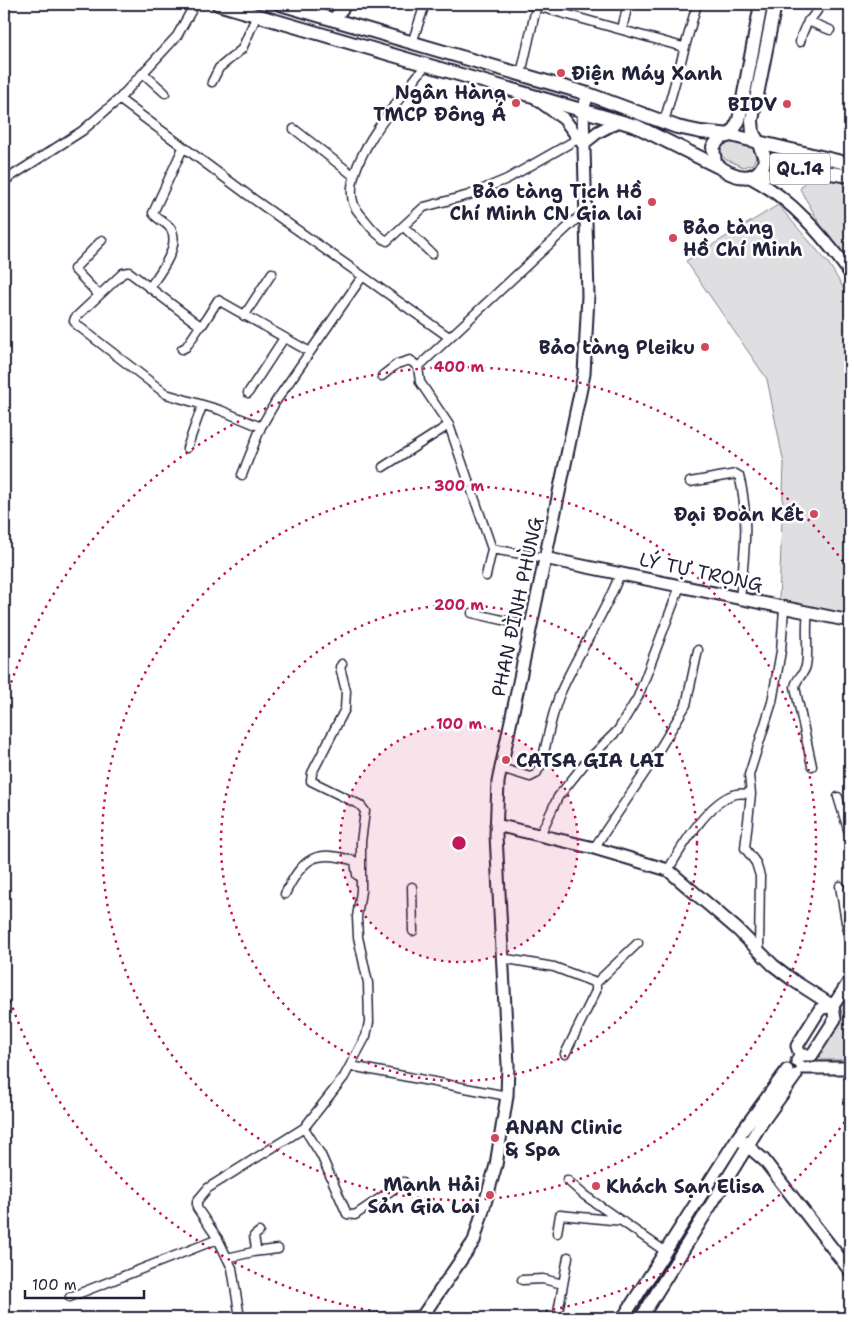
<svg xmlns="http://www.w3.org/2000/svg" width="854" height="1322" viewBox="0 0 854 1322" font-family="'Shantell Sans',sans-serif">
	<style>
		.green { fill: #dfdfe2; stroke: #80808e }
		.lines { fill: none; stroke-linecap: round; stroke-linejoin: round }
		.street-casing { stroke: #22223b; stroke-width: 11 }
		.secondary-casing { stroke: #22223b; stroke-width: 15 }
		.primary-casing { stroke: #22223b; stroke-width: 16 }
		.street { stroke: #fff; stroke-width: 8 }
		.secondary { stroke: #fff; stroke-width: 11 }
		.primary { stroke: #fff; stroke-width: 12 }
		.ring { fill: none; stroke: #c2185b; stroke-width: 2.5; stroke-dasharray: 2.5 5 }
		.poi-dot { fill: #d1495b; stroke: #fff; stroke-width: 2 }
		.labels { text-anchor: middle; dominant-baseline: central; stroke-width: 5; stroke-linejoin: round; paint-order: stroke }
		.shield { fill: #fff; stroke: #646476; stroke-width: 1 }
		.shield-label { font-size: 18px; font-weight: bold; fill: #22223b }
		.poi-label { font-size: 19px; font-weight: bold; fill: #22223b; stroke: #fff; text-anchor: end }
		.street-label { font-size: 19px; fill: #22223b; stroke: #fff }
		.centre { fill: #c2185b; stroke: #fff; stroke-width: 2.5 }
		.ring-label { font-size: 15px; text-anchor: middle; font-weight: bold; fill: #c2185b; stroke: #fff; stroke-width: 5; stroke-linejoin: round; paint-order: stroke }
	</style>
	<rect width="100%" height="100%" fill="#fff"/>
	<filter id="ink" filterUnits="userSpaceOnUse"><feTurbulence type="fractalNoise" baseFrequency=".02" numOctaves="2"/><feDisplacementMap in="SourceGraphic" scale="10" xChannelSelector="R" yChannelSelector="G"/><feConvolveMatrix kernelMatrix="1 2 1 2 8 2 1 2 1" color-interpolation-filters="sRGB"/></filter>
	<g filter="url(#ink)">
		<path class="green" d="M727,140L752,147L756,156L753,164L743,167L725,159L718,151L720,144Z
			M819,173L850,179V273L839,257L800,189L807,178Z
			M778,205L829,264L850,299V616L779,601L784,464L767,379L686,261Z
			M850,993V1060H819L815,1048Z"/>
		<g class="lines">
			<defs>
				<path id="street" d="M529,4L683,47
					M808,21L830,30
					M622,29L628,4
					M800,42C804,21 813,20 821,4
					M412,43L425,4
					M425,66C403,96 339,165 354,205C356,210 361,215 365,220C371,228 378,236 387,241L424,207L469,195L507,179L581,137
					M143,73L165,93
					M521,74L537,4
					M212,82L219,68L242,49L257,15
					M119,99L252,198L449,337
					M664,122L697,4
					M294,129L354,176
					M4,181L82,131L119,99L177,36L195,4
					M404,227L432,254
					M4,284L5,285
					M150,287C159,274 181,246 171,229C167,222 157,220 153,213L183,148
					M99,295L74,269L102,240
					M244,316L272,273
					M182,349L186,347L201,325
					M382,376L397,364L410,360L418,367
					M248,393L284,338
					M261,427L220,410L166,394L77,325L74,321L75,318L123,273L129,272L199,325L203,324L218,300L310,352
					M187,448L202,406
					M383,467L449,425
					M242,475L261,427L276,401L362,277
					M690,482L736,474L739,476C750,516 744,558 740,599
					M544,558L492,549L449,425L420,382L418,367L585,211
					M486,576L492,549
					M472,613L529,626
					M808,613C805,630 809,649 806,666C804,675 796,678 795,687L812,766
					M501,768L530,777L536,774L541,765C547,742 551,716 560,694C578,652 604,616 620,574
					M838,797L850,836
					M540,835L558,797L586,762L618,730L638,697L680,586
					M594,848L648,768L686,705L698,650
					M668,870C681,848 709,800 736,794C741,793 746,794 751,794
					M840,886L850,946
					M412,887L413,931
					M285,894C303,857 316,849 355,861L357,875
					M759,952L760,876L756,863L745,848L751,794L749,775L772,702L781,651L784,608
					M501,958L554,967L596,983V991L565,1054
					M596,983L638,943
					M351,1066L507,1096
					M304,1128L321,1155L347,1214L355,1215L404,1182
					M567,1180L584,1195L666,1252
					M557,1233L560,1215L622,1221
					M253,1252L278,1249
					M227,1258L253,1252L256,1248L254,1236L259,1232
					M522,1280L543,1279L563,1284
					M70,1297L218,1239
					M240,1318L232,1268L218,1239L197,1208V1201L208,1188L304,1128L344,1077L366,1036L369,1022L368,983L358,937L357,917L361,891V842L365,811L360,805L311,781L312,773L345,709L346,691L340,667L342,664
					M373,1318L423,1315
					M557,1318L568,1257"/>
				<path id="secondary" d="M333,20L346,4
					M538,100L564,119L583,144L598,132L619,121
					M750,177C791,198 823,236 850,273
					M544,558L850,621
					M496,825L594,848L668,870L737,929L773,965L794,981L833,1006
					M800,1055H812L835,1019L833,1006L850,980
					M797,1061L800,1055L797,1046L820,1009L833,1006
					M802,1068H850
					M743,1142L764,1160L850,1271
					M421,1318L474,1241L496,1165L507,1096L508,1065L496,835L498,782L584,374L588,296L583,110L588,94
					M623,1318L738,1137L787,1070
					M641,1318L761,1124L796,1075"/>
				<path id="primary" d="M218,4L636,126L719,167
					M280,4L588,94L677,127L701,132L731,135L739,120L761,4
					M775,4L752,120L753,133L758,142L850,164
					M731,135L758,142L765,158C761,186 730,178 715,163L713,147L720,138Z
					M753,177L805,169L850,176"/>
			</defs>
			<use href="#street" class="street-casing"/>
			<use href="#secondary" class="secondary-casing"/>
			<use href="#primary" class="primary-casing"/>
			<use href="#street" class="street"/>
			<use href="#secondary" class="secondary"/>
			<use href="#primary" class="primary"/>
		</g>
	</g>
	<circle cx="459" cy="843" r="119" fill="#c2185b" fill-opacity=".12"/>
	<g class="ring">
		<circle cx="459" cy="843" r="119"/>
		<circle cx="459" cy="843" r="238"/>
		<circle cx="459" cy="843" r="357"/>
		<path d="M849 1116A476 476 0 0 1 488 1318M430 1318A476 476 0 0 1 4 982M4 704A476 476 0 0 1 849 570"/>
	</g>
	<g class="poi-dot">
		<circle cx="561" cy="73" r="5"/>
		<circle cx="516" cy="103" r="5"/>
		<circle cx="787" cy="104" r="5"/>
		<circle cx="652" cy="202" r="5"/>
		<circle cx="673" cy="238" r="5"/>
		<circle cx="705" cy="347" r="5"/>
		<circle cx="814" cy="514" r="5"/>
		<circle cx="506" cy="760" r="5"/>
		<circle cx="495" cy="1138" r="5"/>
		<circle cx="596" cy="1186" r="5"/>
		<circle cx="490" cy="1195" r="5"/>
	</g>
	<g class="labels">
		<rect class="shield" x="770" y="153.5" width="60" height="31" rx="4"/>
		<g class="shield-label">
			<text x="800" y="169">QL.14</text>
		</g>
		<g class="poi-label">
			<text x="571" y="73" text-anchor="start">Điện Máy Xanh</text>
			<text x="506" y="92">Ngân Hàng<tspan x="506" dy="22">TMCP Đông Á</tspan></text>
			<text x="777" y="104">BIDV</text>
			<text x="642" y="191">Bảo tàng Tịch Hồ<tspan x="642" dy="22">Chí Minh CN Gia lai</tspan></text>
			<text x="683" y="227" text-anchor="start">Bảo tàng<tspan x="683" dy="22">Hồ Chí Minh</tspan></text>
			<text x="695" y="347">Bảo tàng Pleiku</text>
			<text x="804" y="514">Đại Đoàn Kết</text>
			<text x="516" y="760" text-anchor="start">CATSA GIA LAI</text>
			<text x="505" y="1127" text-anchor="start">ANAN Clinic<tspan x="505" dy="22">&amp; Spa</tspan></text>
			<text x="480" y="1184">Mạnh Hải<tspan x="480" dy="22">Sản Gia Lai</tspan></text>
			<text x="606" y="1186" text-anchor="start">Khách Sạn Elisa</text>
		</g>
		<g class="street-label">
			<text transform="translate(701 572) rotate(12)">LÝ TỰ TRỌNG</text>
			<text transform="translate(517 607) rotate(-78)">PHAN ĐÌNH PHÙNG</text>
		</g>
	</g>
	<circle cx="459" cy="843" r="8" class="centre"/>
	<g class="ring-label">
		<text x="459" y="372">400 m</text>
		<text x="459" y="491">300 m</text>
		<text x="459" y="610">200 m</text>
		<text x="459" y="729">100 m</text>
	</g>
	<rect width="854" height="1322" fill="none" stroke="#fff" stroke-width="20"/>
	<rect x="10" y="10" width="834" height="1302" fill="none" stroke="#22223b" stroke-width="2" filter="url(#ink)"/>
	<path d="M25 1290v8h119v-8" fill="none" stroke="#22223b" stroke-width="2.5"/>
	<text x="32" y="1290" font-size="15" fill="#22223b" stroke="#ffffff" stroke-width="4" paint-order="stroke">100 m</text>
</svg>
